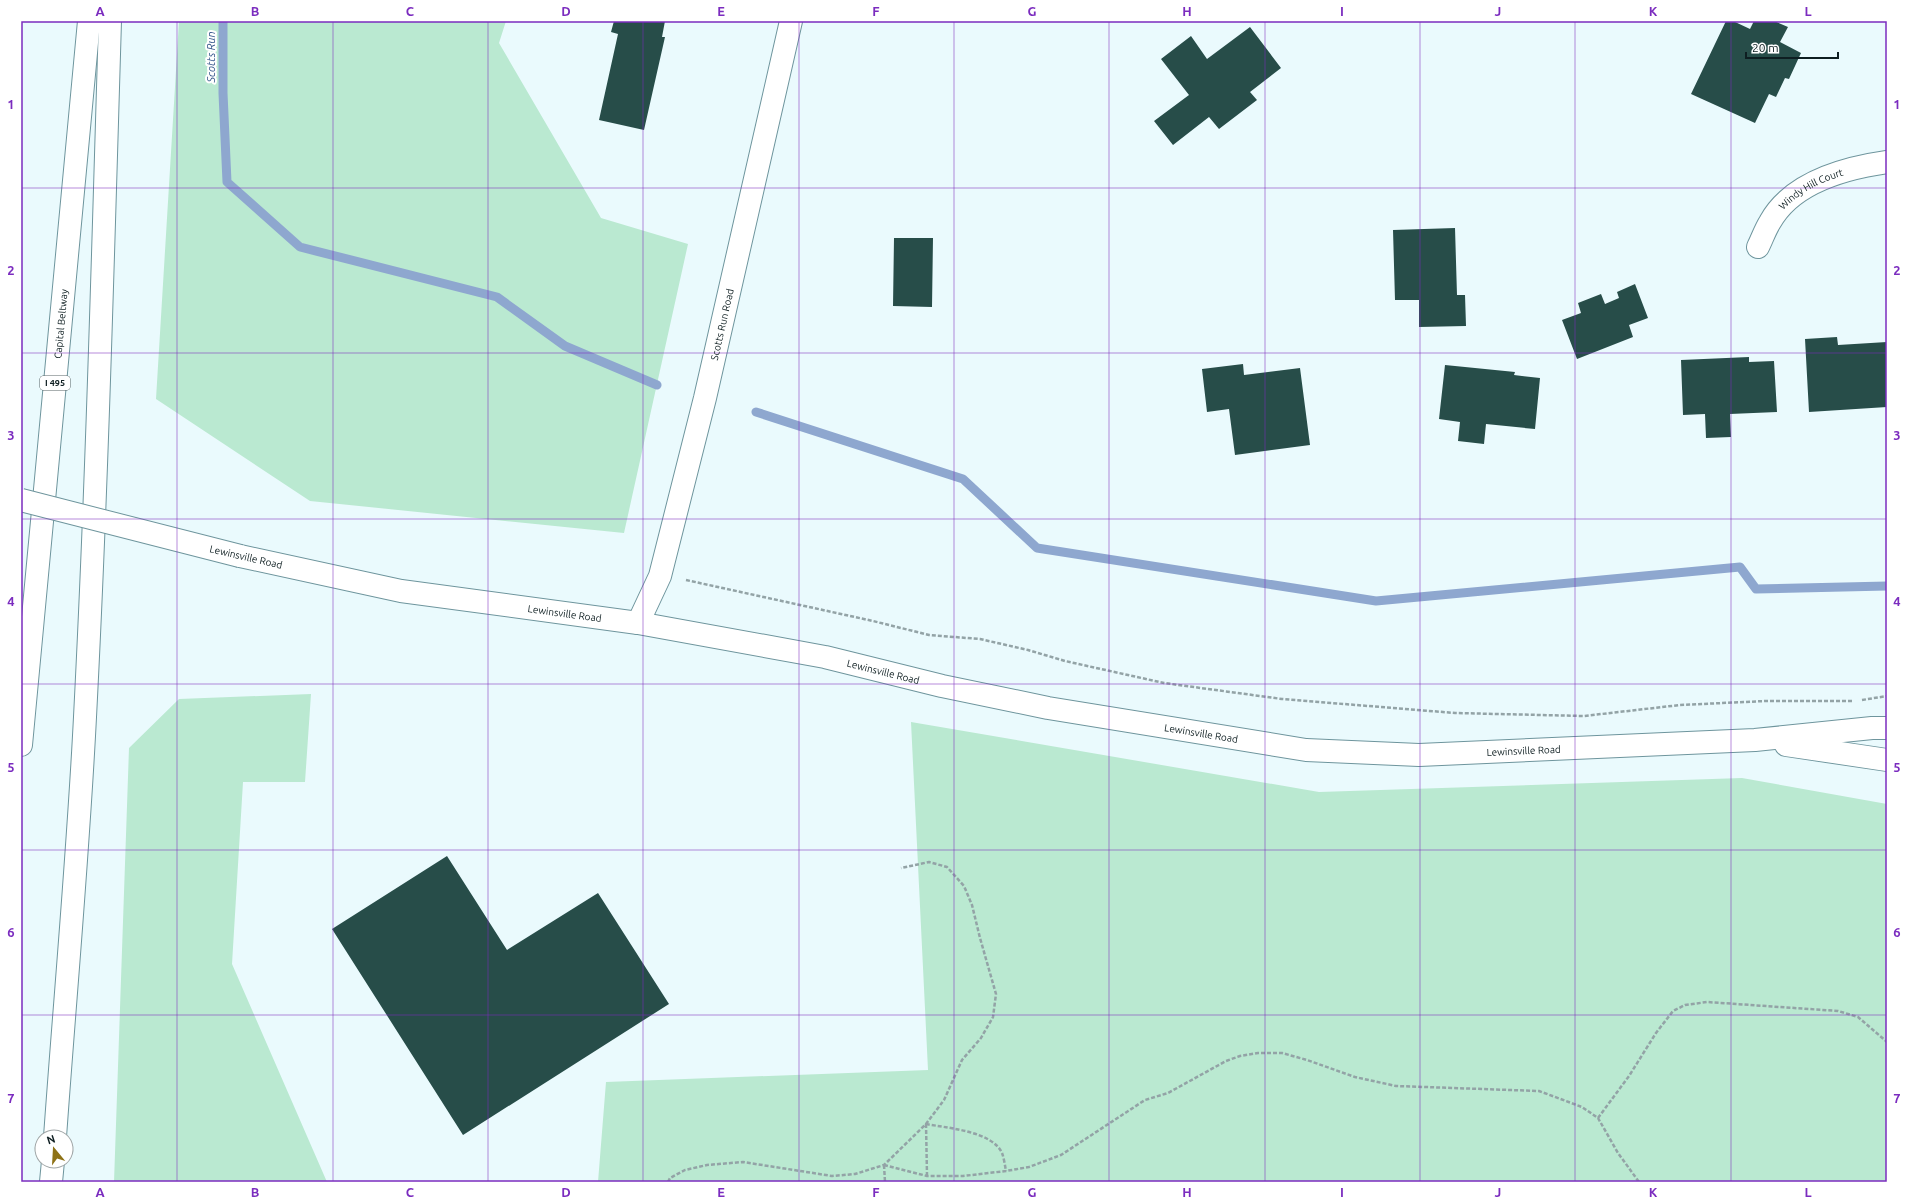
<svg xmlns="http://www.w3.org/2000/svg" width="1908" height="1203" viewBox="0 0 1908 1203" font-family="Ubuntu,sans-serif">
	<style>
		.green { fill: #bae9d1 }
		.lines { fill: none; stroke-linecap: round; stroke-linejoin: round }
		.stream { stroke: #8ea7cf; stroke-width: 9 }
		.building { fill: #274d49 }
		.minor-casing { stroke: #6e959d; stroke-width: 24 }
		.secondary-casing { stroke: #6e959d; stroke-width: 24 }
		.motorway-casing { stroke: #6e959d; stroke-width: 24 }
		.path { stroke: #93a3a6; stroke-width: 2.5; stroke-dasharray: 4 2; stroke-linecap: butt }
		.minor { stroke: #fff; stroke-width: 22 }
		.secondary { stroke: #fff; stroke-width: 22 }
		.motorway { stroke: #fff; stroke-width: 22 }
		.secondary-bridge-casing { stroke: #6e959d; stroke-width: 24; stroke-linecap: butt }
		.secondary-bridge { stroke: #fff; stroke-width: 22 }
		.grid { fill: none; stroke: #7b2cbf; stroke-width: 1; stroke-opacity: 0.55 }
		.labels { text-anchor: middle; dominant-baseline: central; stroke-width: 4; stroke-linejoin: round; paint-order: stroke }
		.shield { fill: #fff; stroke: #566264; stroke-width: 1 }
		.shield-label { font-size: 9px; font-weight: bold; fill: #0e1e21 }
		.street-label { font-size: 10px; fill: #0e1e21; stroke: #fff }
		.water-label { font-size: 11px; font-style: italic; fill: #34558a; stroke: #fff }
		.neatline { fill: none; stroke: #7b2cbf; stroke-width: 1.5 }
		.grid-label { font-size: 13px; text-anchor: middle; font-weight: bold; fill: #7b2cbf }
	</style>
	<rect width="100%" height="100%" fill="#eafafd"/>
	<path class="green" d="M179,21H506L499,43L601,218L688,244L624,533L310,501L156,399Z
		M311,694L305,782H243L232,964L327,1182H114L129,748L179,699Z
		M911,722L1319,792L1742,778L1887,804V1182H598L606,1082L928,1070Z"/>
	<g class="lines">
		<path class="stream" d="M223,21V93L227,182L300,247L497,297L565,346L657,385
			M756,412L963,479L1037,548L1376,601L1740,567L1756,589L1887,586"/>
	</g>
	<path class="building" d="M614,21H665L662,37H665L644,130L599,120L618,34L611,32Z
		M1726,21H1733L1750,29L1754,21H1774L1788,27L1780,42L1801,53L1789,79L1785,78L1776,97L1769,94L1755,123L1691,94Z
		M1250,27L1281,68L1250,92L1257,100L1219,129L1209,117L1173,145L1154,121L1189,95L1161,59L1191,36L1207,59Z
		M1455,228L1457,295H1465L1466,326L1419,327V300H1395L1393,230Z
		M894,238H933L932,307L893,306Z
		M1635,284L1648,318L1629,325L1633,337L1577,359L1562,320L1581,313L1578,303L1601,294L1605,304L1619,298L1617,292Z
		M1837,337L1838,345L1887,342V407L1809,412L1805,339Z
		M1749,357V362L1774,361L1777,412L1730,414L1731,437L1706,438L1705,414L1683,415L1681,360Z
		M1243,364L1244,375L1300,368L1310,445L1235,455L1229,409L1207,412L1202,369Z
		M1445,365L1515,372L1514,375L1540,378L1535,429L1486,424L1484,444L1458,441L1460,422L1439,419Z
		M447,856L507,950L598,893L669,1004L463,1135L332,929Z"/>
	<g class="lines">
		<defs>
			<g id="minor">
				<path id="s1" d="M1758,247C1762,239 1765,230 1770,222C1792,182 1845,168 1887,162"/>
				<path id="s2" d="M638,623L660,576L705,398L791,21"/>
			</g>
			<g id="secondary">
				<path id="s3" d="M240,556L401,591L638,623L825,657L942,686L1048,708L1306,750L1419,755L1755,740L1872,728H1887"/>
				<path d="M1786,745L1887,760"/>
			</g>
			<g id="motorway">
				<path id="s4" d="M21,745L89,21"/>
				<path d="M55,1137C65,997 78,857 85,717C97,485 103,253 110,21"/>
				<path d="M51,1182L53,1161"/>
			</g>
		</defs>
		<use href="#minor" class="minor-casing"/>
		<use href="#secondary" class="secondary-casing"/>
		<use href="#motorway" class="motorway-casing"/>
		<path class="path" d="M686,580L873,621L929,635L980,639L1028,650L1065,661L1164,683L1282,699L1455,713L1584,716L1680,705L1766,701H1853
			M1862,700L1887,696
			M1598,1118L1629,1076L1656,1033L1673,1011L1685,1005L1707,1002L1838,1011L1858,1017L1887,1042
			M926,1124C947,1128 992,1131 1002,1153C1004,1158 1005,1166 1006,1171
			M926,1124L927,1175
			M884,1165L927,1176H963L1006,1171L1029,1167L1061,1155L1145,1100L1168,1093L1226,1061L1240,1056L1258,1053H1282L1307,1060L1355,1077L1396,1086L1539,1091L1582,1107L1598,1118L1618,1153L1639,1182
			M884,1165L885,1182
			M668,1182L670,1178L685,1170L707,1165L743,1162L832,1176L855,1174L884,1165L926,1124L944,1100L962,1060L981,1038L993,1017L996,994L980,938L972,905L964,886L947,867L929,862L901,868"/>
		<use href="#minor" class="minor"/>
		<use href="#secondary" class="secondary"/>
		<use href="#motorway" class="motorway"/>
		<defs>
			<path id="secondary-bridge" d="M21,500L240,556"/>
		</defs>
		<use href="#secondary-bridge" class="secondary-bridge-casing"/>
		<use href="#secondary-bridge" class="secondary-bridge"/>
	</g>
	<path class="grid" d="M177,21V1182M333,21V1182M488,21V1182M643,21V1182M799,21V1182M954,21V1182M1109,21V1182M1265,21V1182M1420,21V1182M1575,21V1182M1731,21V1182M21,188H1887M21,353H1887M21,519H1887M21,684H1887M21,850H1887M21,1015H1887"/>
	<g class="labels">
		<rect class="shield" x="40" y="376" width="30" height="14" rx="3"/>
		<g class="shield-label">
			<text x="55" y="383">I 495</text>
		</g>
		<g class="street-label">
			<text stroke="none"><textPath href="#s1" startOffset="82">Windy Hill Court</textPath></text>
			<text stroke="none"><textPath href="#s4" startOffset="423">Capital Beltway</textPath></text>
			<text stroke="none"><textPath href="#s2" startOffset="311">Scotts Run Road</textPath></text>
			<text transform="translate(246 557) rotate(13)">Lewinsville Road</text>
			<text stroke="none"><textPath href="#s3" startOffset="330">Lewinsville Road</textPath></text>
			<text stroke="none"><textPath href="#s3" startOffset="654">Lewinsville Road</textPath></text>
			<text stroke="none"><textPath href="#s3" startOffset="978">Lewinsville Road</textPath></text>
			<text stroke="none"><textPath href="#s3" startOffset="1302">Lewinsville Road</textPath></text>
		</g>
		<g class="water-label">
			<text transform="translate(211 57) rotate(-90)">Scotts Run</text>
		</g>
	</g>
	<rect width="1908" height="1203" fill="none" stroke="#ffffff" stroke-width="44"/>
	<g transform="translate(54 1149) rotate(342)"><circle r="19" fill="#ffffff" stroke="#9fa5a6"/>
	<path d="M0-3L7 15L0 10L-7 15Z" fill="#8e7216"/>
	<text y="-6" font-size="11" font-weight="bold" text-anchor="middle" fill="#0e1e21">N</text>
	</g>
	<path d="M1746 52v6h92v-6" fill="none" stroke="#0e1e21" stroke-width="2"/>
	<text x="1752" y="52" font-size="12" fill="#0e1e21" stroke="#ffffff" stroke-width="3" paint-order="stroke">20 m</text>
	<rect x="22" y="22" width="1864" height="1159" class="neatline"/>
	<g class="grid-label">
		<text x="100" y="16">A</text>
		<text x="255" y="16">B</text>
		<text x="410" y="16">C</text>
		<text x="566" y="16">D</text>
		<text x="721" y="16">E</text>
		<text x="876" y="16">F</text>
		<text x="1032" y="16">G</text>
		<text x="1187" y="16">H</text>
		<text x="1342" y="16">I</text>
		<text x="1498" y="16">J</text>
		<text x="1653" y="16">K</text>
		<text x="1808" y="16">L</text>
		<text x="11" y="109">1</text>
		<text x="1897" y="109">1</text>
		<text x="11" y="275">2</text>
		<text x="1897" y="275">2</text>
		<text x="11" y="440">3</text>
		<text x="1897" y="440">3</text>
		<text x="11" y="606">4</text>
		<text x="1897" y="606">4</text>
		<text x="11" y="772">5</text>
		<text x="1897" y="772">5</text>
		<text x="11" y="937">6</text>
		<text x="1897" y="937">6</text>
		<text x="11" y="1103">7</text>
		<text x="1897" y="1103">7</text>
		<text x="100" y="1197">A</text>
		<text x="255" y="1197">B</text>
		<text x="410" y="1197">C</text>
		<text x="566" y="1197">D</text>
		<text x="721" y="1197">E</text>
		<text x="876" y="1197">F</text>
		<text x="1032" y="1197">G</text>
		<text x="1187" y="1197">H</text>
		<text x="1342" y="1197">I</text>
		<text x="1498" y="1197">J</text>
		<text x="1653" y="1197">K</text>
		<text x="1808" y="1197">L</text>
	</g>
</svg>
